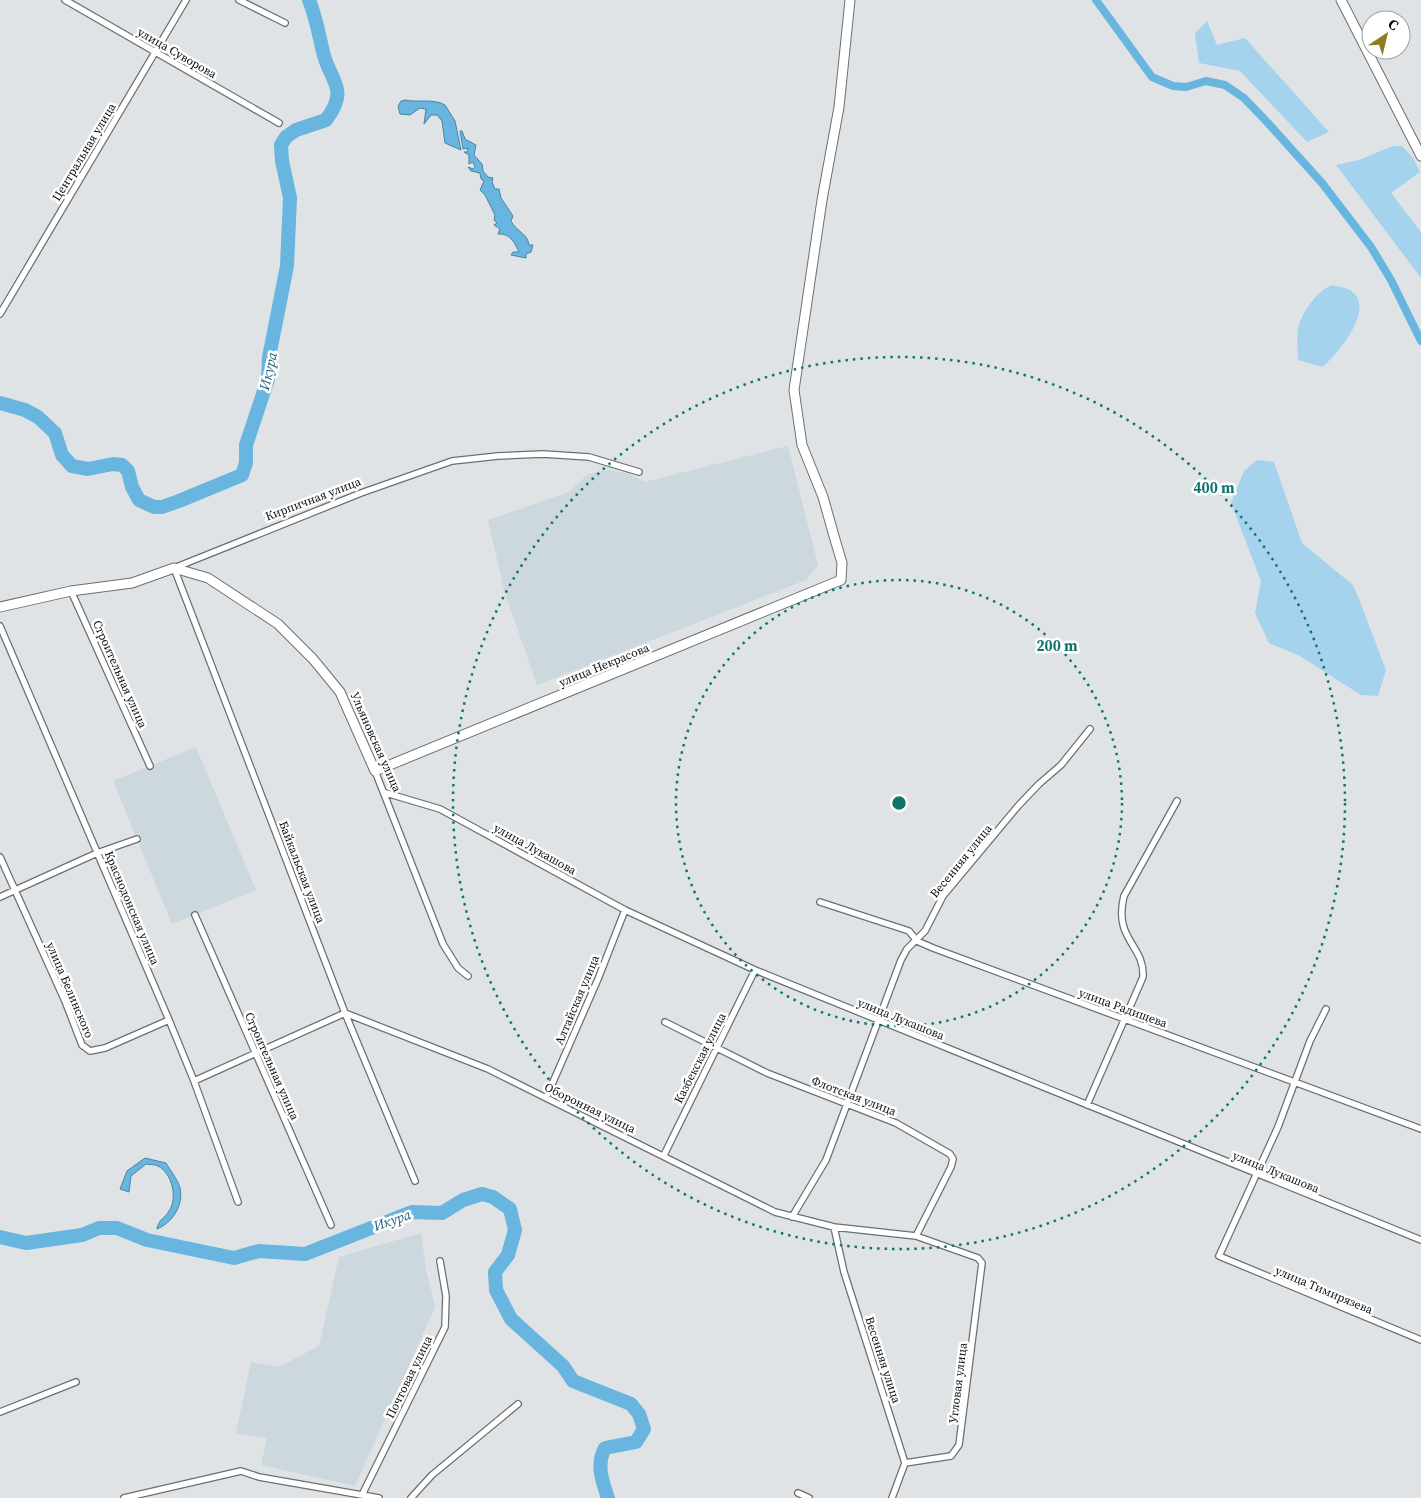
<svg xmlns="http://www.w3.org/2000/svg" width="1421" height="1498" viewBox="0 0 1421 1498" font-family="'Source Serif 4',serif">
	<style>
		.built { fill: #ccd7de }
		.green { fill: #a5d2ed }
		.water { fill: #68b5e0; stroke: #4c83a1 }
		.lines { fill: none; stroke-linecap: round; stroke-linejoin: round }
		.canal { stroke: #68b5e0; stroke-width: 8 }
		.river { stroke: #68b5e0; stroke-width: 14 }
		.street-casing { stroke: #6c6f71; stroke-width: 8 }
		.secondary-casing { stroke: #6c6f71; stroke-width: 11 }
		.street { stroke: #fff; stroke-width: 5.5 }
		.secondary { stroke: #fff; stroke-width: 9 }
		.ring { fill: none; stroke: #0f766e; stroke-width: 2.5; stroke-dasharray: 2.5 5 }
		.labels { text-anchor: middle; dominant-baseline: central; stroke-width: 5; stroke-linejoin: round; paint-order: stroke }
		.street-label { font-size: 12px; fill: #0c0d0e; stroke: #fff }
		.water-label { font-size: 14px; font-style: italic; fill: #245e7d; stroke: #fff }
		.centre { fill: #0f766e; stroke: #fff; stroke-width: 2.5 }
		.ring-label { font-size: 15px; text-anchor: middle; font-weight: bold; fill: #0f766e; stroke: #fff; stroke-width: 5; stroke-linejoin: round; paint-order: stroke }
	</style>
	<rect width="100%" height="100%" fill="#dfe3e5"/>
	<path class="built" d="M788,446L818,565L806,580L537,685L504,590L488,520L569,492L588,474L608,470L629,474L645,482Z
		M196,747L256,890L172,924L113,781Z
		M421,1233L426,1270L435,1307L355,1486L261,1465L267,1438L236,1433L251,1362L279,1367L319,1346L339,1257Z"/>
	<path class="green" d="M1207,21L1217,45L1245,38L1329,132L1307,142L1240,71L1199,63L1195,33Z
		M1393,146H1402L1413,158L1420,172L1391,193L1421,232V278L1336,165L1359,160Z
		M1332,285C1340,287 1348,288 1354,293C1373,312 1337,355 1322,367L1298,360C1298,350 1296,334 1299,324C1305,309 1317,291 1332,285Z
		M1257,460L1274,462L1302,543L1353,585L1359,599L1386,670L1378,696L1361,695L1300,656L1269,643L1255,613L1261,581L1231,503L1244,471Z"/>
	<path class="water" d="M405,100C419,103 433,98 445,105L455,121L461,150L445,143L442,121L437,115H431L424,124L426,109L420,108L410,115L400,114L398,106L401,101Z
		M460,131H462L465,139L476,145L474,155L482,164L483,171L488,177L493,178L492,182L495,189H499L501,198L513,216L511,221C516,231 528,234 529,245H533L531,252L526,254V258L511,255L513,252H519C515,244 511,233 498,234L500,229L494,225L497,223L494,220L495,215L485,195L480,190L484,181L481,179L480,173L471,171L468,167L473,169L475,167L473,162L469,164V155L464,152H467L468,148L463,149Z
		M145,1158L166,1163C170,1170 178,1180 180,1188C184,1205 172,1223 157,1229C158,1220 165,1218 169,1211C178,1198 172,1173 158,1166C155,1164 150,1165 146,1164L131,1176L129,1192L120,1189L127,1171Z"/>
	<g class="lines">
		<path class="canal" d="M1096,0L1152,77L1173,86L1186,87L1206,81L1225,85L1244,98L1267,122L1322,183L1371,247L1391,280L1421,341"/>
		<path class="river" d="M0,403L25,410L38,417L55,433L62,455L72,466L88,469L113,464L122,465L128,471L132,487L139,500L154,507H162L179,501L242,475L246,463V445L268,379L269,357L287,266L290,198L282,161L281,145L286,137L296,130L326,120C350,88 330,82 323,52C319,35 316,17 309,0
			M0,1237L26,1243L82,1235L99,1228H117L147,1240L234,1258L259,1251L305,1254L412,1212L442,1213L463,1200L482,1194L493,1197L510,1209L515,1230L508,1255L495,1272L496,1290L511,1319L563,1366L573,1381L631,1404L639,1414L644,1429L636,1442L605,1448C596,1464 602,1481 608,1498"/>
		<defs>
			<path id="street" d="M65,0L279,123
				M239,0L285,23
				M0,314L186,0
				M71,591L150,766
				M0,626L169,1020L194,1081L238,1202
				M375,771L443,944L458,968L468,976
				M386,793L440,809L625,910L755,970L1421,1240
				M0,857L65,1001L82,1045L90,1051L105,1048L169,1020
				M0,897L97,853L137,839
				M820,902L909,931L917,941L933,948L1421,1129
				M195,915L331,1225
				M1326,1009L1310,1041L1278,1127L1219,1256L1421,1340
				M665,1022L767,1073L896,1123L950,1154L953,1159L951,1167L916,1236
				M194,1081L345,1013L488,1069L775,1212L834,1227L916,1236L978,1258L982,1263L959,1445L951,1456L905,1463
				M546,1098L598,979L625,910
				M1087,1105L1143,977C1145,945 1113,940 1124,896L1177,801
				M664,1155L755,970
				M415,1181L345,1013L174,568L361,493L452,461L498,456L543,454L589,457L639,472
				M792,1217L826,1160L901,960L907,949L925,931L943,896L1018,806L1039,784L1061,765L1090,729
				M834,1227L844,1272L905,1463L892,1498
				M0,1412L76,1382
				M798,1493L809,1498
				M362,1495L445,1327L446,1296L440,1261
				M124,1498L241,1471L259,1477L379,1498
				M411,1498L432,1475L518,1404"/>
			<path id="secondary" d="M1341,0L1421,156
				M0,607L71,591L132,583L174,568L208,578L278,624L313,659L340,692L375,771L841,580L842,563L834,536L823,497L802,445L794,390L822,200L839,107L850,0"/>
		</defs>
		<use href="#street" class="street-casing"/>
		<use href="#secondary" class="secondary-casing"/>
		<use href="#street" class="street"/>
		<use href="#secondary" class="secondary"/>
	</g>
	<g class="ring">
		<circle cx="899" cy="803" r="223"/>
		<circle cx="899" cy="803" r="446"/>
	</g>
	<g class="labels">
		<g class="street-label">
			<text transform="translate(177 53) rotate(30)">улица Суворова</text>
			<text transform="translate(84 152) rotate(-59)">Центральная улица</text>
			<text transform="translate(313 499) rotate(-21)">Кирпичная улица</text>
			<text transform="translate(604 665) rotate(-22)">улица Некрасова</text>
			<text transform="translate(120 674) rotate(66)">Строительная улица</text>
			<text transform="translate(376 742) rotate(66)">Ульяновская улица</text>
			<text transform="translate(535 849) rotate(29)">улица Лукашова</text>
			<text transform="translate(961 861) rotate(-51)">Весенняя улица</text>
			<text transform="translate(302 872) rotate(69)">Байкальская улица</text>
			<text transform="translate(132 908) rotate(67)">Краснодонская улица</text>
			<text transform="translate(70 990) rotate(67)">улица Белинского</text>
			<text transform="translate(577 1000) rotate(-67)">Алтайская улица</text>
			<text transform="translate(1123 1008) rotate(20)">улица Радищева</text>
			<text transform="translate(901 1019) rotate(22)">улица Лукашова</text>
			<text transform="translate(700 1058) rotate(-63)">Казбекская улица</text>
			<text transform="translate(272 1066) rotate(66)">Строительная улица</text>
			<text transform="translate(854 1096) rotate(21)">Флотская улица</text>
			<text transform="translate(590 1108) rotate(26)">Оборонная улица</text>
			<text transform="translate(1276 1172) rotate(22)">улица Лукашова</text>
			<text transform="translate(1324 1290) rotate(23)">улица Тимирязева</text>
			<text transform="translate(883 1360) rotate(72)">Весенняя улица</text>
			<text transform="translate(409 1377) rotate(-64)">Почтовая улица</text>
			<text transform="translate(958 1383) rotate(-83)">Угловая улица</text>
		</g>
		<g class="water-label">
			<text transform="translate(268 371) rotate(-77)">Икура</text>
			<text transform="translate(392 1220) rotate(-19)">Икура</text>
		</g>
	</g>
	<circle cx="899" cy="803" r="8" class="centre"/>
	<g class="ring-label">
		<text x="1214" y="493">400 m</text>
		<text x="1057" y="651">200 m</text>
	</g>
	<g transform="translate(1386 35) rotate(35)"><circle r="24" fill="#ffffff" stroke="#9e9e9f"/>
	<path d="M0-4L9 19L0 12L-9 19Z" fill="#8c7d23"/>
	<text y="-8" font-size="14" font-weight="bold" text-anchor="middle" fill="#0c0d0e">С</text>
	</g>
</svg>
